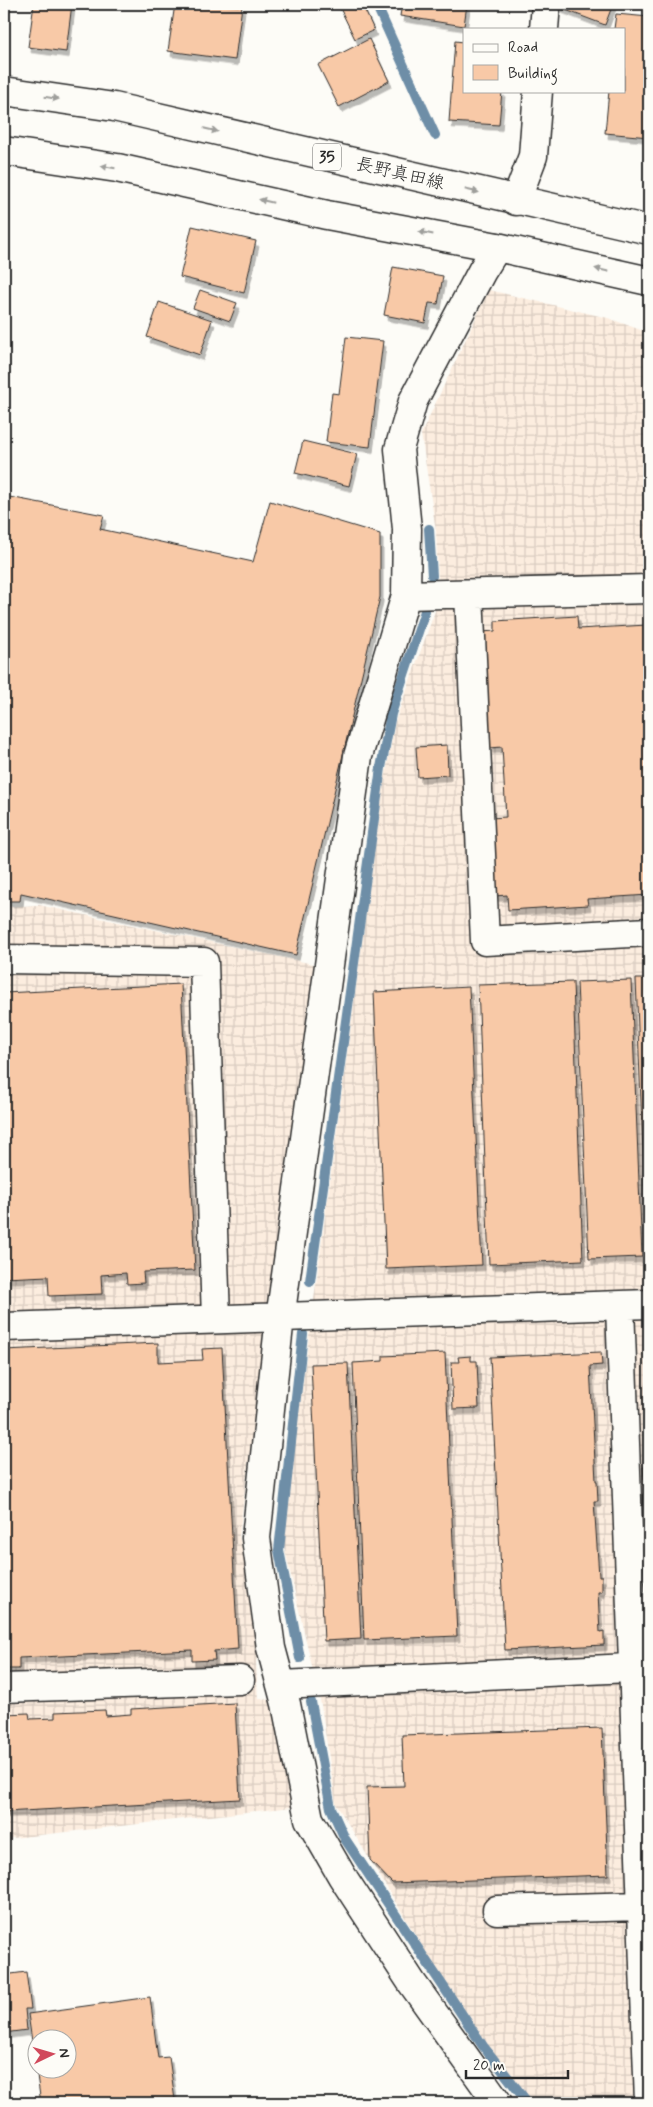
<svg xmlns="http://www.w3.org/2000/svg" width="653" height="2107" viewBox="0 0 653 2107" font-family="Mynerve,'Klee One',sans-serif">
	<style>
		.industrial { fill: url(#industrial-grid) }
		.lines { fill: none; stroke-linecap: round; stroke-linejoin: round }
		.stream { stroke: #6e8ea7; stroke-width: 10 }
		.building { fill: #f8c9a7; stroke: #2b2b2b; fill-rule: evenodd; filter: url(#shadow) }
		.minor-casing { stroke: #2b2b2b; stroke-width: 31 }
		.major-casing { stroke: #2b2b2b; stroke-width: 31 }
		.minor { stroke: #fdfcf7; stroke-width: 28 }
		.major { stroke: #fdfcf7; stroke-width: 28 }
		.oneway { fill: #9e9e9b }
		.labels { text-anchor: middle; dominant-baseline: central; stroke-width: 4.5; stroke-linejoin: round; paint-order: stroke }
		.shield { fill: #fdfcf7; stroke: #6a6a68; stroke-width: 1 }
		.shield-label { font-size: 16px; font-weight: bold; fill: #2b2b2b }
		.street-label { font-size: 18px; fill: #2b2b2b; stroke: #fdfcf7 }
	</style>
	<defs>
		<pattern id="industrial-grid" width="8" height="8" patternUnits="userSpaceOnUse" patternTransform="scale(1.25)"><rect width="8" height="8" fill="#fceddf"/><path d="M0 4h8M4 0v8" fill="none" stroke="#d8cbc0"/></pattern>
		<filter id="shadow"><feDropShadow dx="3" dy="5.5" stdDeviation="0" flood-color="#0004"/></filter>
	</defs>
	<rect width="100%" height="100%" fill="#fdfcf7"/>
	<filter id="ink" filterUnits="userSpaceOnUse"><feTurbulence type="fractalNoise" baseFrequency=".02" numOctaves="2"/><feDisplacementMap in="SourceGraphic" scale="10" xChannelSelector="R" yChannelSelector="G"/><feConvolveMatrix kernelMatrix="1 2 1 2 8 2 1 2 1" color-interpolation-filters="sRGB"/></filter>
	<g filter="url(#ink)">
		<path class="industrial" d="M489,290L608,318L649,333V2103H535L497,2069L336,1804L321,1705L282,1537L381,801L395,722L435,611L438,578L436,531L421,434Z
			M39,905L318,965L271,1288L239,1536L263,1634L256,1662L258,1699L272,1700L292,1807L4,1839V907Z"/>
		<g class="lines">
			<path class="stream" d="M376,4L435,135
				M429,529L432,576
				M310,1281L381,768L391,714L425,611
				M300,1658L279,1550L303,1334
				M311,1702L331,1808L345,1839L483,2046L528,2103"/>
		</g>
		<path class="building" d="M34,4H72L66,52L28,47Z
			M175,4L242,6L235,60L168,51Z
			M338,4H362L374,30L355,39Z
			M402,4H467L464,26L400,16Z
			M556,4H613L605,25L555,6Z
			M616,14L649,17V137L605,133L609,91H624V29H614Z
			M369,39L389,81L339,107L318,65Z
			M455,41L464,42V91H502L499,125L449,122Z
			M192,226L256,241L244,293L180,277Z
			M393,267L443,276L438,304L429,303L425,323L384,315Z
			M200,290L237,303L230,321L193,308Z
			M159,302L212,320L200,355L147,337Z
			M346,337L383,341L370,447L326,442L332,393L339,394Z
			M303,441L357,454L349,486L295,473Z
			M4,496L104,515L100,529L253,562L270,501L380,534V597L296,955L21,893L20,901H4Z
			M646,615H649V895L587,899L588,905L508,910L507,895L495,896L490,818L506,817L502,747L490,748L482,632L495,631V621L577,616L578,629L647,625Z
			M447,745L448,775L418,777L416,747Z
			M636,979H649V1251H647Z
			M631,980L642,1257L589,1259L577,982Z
			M573,982L583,1260L489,1264L478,985Z
			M181,984L195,1270L143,1272L144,1283L127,1284L126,1273L101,1275L102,1294L49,1296L48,1276L4,1278V993Z
			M469,987L482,1265L386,1269L374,992Z
			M158,1343V1362L203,1360L202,1349L222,1348L238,1649L214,1651L215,1660L192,1661V1650L19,1658V1669H4V1350Z
			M601,1352L602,1365L590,1366L596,1481H597L598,1501H594L599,1576H602V1592H598L600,1632L604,1631V1645L505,1650L490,1357Z
			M445,1353L457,1636L364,1640L353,1363L383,1361V1356Z
			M471,1356V1361H477L479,1408L453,1409L451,1362H459L458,1357Z
			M348,1363L361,1639L324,1641L311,1364Z
			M643,1467H649V1493V1479H644Z
			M235,1703L240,1799L4,1812V1714L29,1713L30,1719L55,1718V1712L105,1710L106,1716L131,1714V1709Z
			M602,1728L608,1875L392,1883L370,1860L367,1787L404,1786L402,1735Z
			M26,1972L31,2009H25L27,2030L4,2033V1975Z
			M150,1997L158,2058L169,2057L175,2100L160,2102L161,2103H41L28,2014ZM38,2040H68V2070H38Z"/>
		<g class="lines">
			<defs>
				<path id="minor" d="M544,29L546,4
					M516,201L533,156L538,91
					M497,247L482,271L413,401L399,449L407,529L406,595L358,756L279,1326L256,1538L271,1648L286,1704L309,1819L342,1876L412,1983L498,2103
					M469,594L485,941L649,932
					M406,595L649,589
					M4,959L204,962L216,1319
					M620,1306L649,2103
					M4,1327L649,1304
					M282,1685L649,1667
					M4,1688L240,1680
					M497,1910L642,1906"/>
				<path id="major" d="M4,91L114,107L649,230
					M4,151L117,168L327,215L497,247L649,281"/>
			</defs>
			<use href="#minor" class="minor-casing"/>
			<use href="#major" class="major-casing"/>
			<use href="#minor" class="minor"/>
			<use href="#major" class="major"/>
		</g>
		<defs><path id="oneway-solid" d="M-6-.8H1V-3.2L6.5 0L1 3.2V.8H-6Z" transform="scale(1.25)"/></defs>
		<g class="oneway">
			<use href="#oneway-solid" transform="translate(52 98) rotate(9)"/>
			<use href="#oneway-solid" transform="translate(211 130) rotate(13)"/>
			<use href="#oneway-solid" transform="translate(108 167) rotate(-171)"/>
			<use href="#oneway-solid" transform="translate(472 191) rotate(13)"/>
			<use href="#oneway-solid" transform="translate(266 201) rotate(-167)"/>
			<use href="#oneway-solid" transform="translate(426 233) rotate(-169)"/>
			<use href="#oneway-solid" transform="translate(602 270) rotate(-167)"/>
		</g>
	</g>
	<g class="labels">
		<rect class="shield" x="313" y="143.5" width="28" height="27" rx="4"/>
		<g class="shield-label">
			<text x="327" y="157">35</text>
		</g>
		<g class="street-label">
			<text transform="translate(400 174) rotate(13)">長野真田線</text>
		</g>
	</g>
	<rect width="653" height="2107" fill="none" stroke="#fdfcf7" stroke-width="20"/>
	<rect x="10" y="10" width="633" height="2087" fill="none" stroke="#2b2b2b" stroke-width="2" filter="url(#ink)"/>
	<rect x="463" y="28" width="162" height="65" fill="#fdfcf7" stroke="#a9a8a5"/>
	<rect x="473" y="44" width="25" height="8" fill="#fdfcf7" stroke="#a9a8a5"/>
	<text x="508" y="52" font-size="15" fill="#2b2b2b">Road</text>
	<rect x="473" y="65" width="25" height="15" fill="#f8c9a7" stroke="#a9a8a5"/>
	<text x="508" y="78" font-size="15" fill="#2b2b2b">Building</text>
	<g transform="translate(52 2054) rotate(85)"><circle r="24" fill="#fdfcf7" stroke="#a9a8a5"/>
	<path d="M0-4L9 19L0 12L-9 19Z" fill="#d1495b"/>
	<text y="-8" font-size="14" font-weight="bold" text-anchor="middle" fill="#2b2b2b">N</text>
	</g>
	<path d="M466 2070v8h102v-8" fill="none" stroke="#2b2b2b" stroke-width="2.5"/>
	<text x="473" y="2070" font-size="15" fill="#2b2b2b" stroke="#fdfcf7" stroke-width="4" paint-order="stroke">20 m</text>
</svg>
